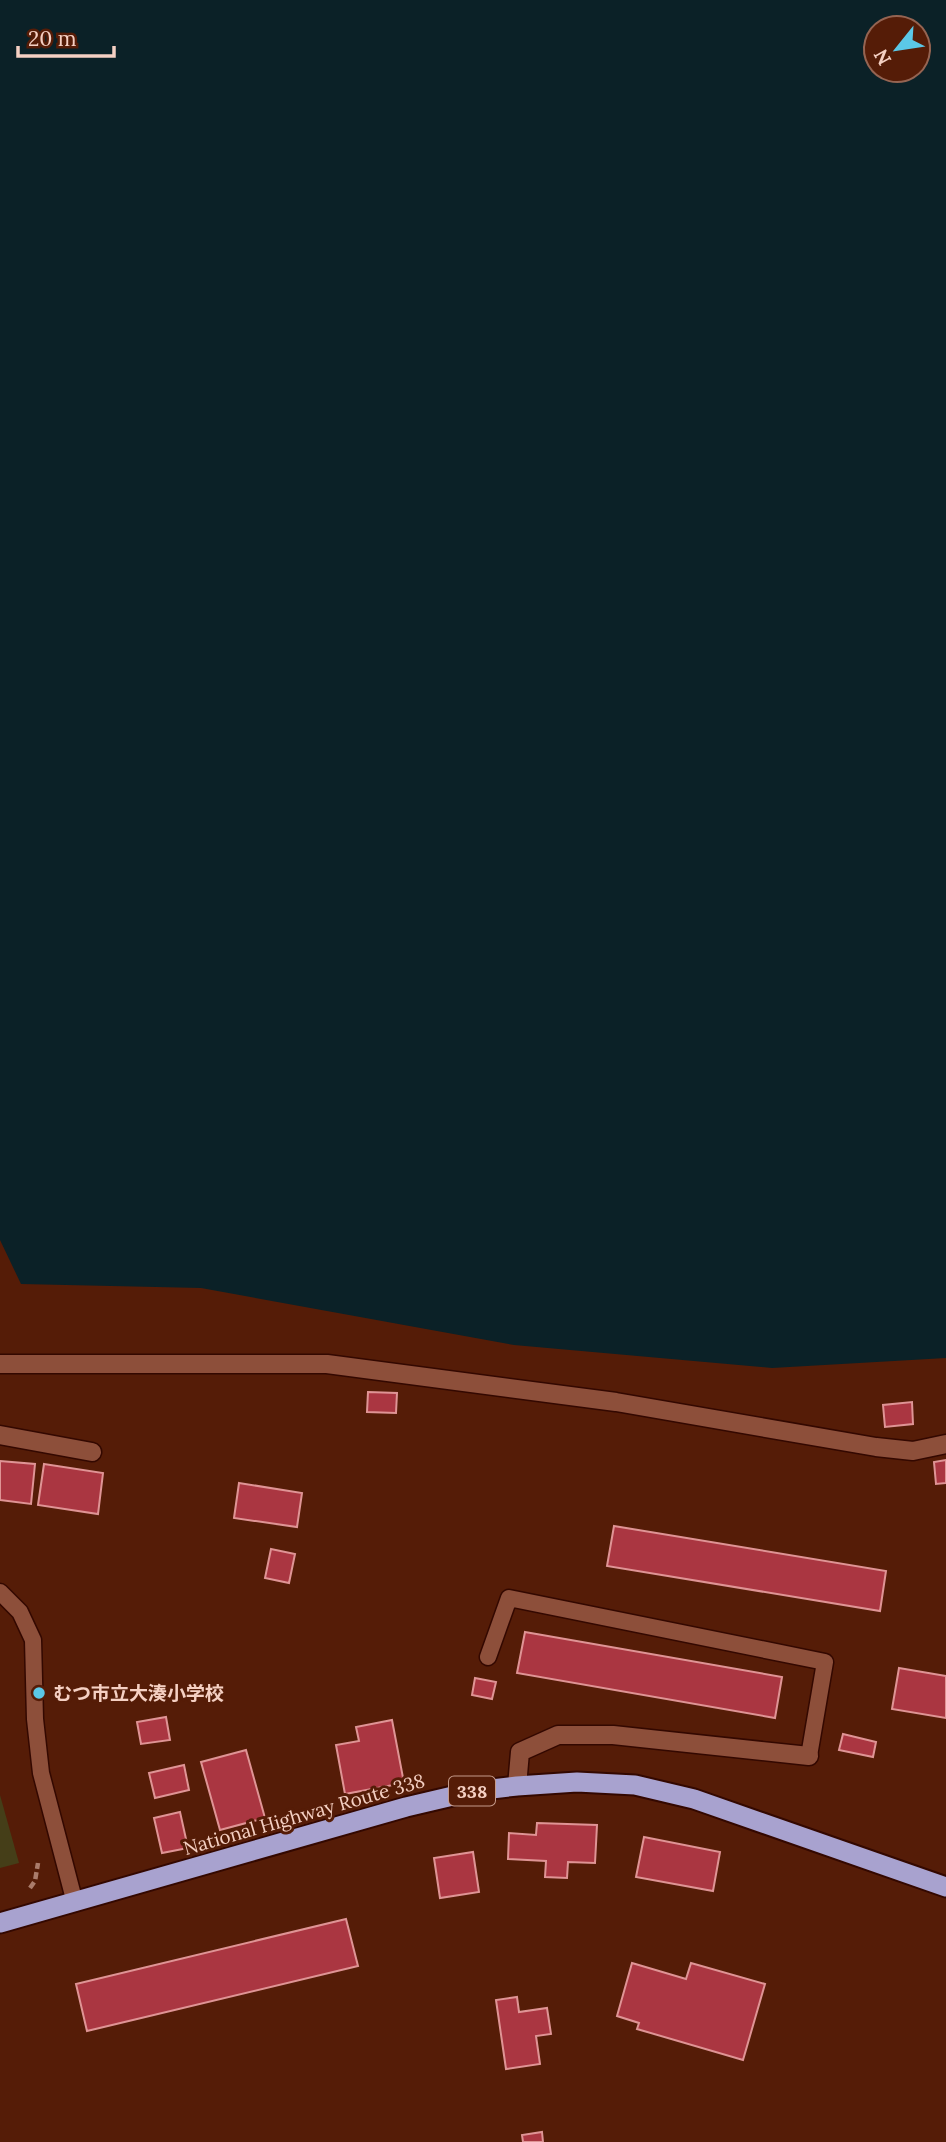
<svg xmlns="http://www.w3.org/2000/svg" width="946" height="2142" viewBox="0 0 946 2142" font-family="Lora,'Noto Sans JP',serif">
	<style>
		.green { fill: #453e18 }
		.water { fill: #0b2127; fill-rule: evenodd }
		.building { fill: #aa3641; stroke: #df9495; stroke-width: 2 }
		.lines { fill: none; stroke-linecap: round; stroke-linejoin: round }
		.service-casing { stroke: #330800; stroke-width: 19 }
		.minor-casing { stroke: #330800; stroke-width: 21 }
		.trunk-casing { stroke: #330800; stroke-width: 23 }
		.path { stroke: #aa7c6b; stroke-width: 4.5; stroke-dasharray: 7 3.5; stroke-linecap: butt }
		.service { stroke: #8d4f3a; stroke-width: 16 }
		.minor { stroke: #8d4f3a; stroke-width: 18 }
		.trunk { stroke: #a8a2cf; stroke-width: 19 }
		.poi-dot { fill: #5bc8e7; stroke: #551c07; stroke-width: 2.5 }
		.labels { text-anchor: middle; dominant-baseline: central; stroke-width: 6; stroke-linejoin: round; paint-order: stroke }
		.shield { fill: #551c07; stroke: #c59a8b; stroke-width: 2 }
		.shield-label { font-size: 18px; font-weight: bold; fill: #f5d0c3 }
		.poi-label { font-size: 19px; font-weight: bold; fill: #f5d0c3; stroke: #551c07; text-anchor: start }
		.street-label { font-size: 19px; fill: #f5d0c3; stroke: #551c07 }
	</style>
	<rect width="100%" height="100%" fill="#551c07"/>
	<path class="green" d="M0,1795L19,1863L0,1868Z"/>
	<path class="water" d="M0,0H946V1358L772,1368L514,1345L201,1288L21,1284L0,1240ZM876,28H918V70H876Z"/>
	<path class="building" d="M368,1392L397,1393L396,1413L367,1412Z
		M912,1402L913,1424L885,1427L883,1405Z
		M946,1460V1483L936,1484L934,1462Z
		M0,1461L35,1464L31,1504L0,1500Z
		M44,1464L103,1473L98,1514L38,1505Z
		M239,1483L302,1493L297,1527L234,1518Z
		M614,1526L886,1571L880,1611L607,1566Z
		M271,1549L295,1554L289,1583L265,1578Z
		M525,1632L782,1677L775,1718L517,1673Z
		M899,1668L946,1676V1718L892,1709Z
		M475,1678L496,1682L492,1699L472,1695Z
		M166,1717L170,1740L141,1744L137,1722Z
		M392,1720L404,1783L345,1794L336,1745L359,1741L356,1727Z
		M843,1734L876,1742L873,1757L839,1750Z
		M246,1750L265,1818L220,1830L201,1762Z
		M184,1765L189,1790L155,1798L149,1773Z
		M180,1812L188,1848L162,1853L154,1818Z
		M537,1823L597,1825L595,1863L568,1862L567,1878L545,1877L546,1861L508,1859L509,1833L536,1835Z
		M644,1837L720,1852L713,1891L636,1877Z
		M473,1852L479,1892L440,1898L434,1858Z
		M346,1919L358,1966L87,2031L76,1984Z
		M632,1963L686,1979L691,1963L765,1984L743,2060L637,2029L639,2023L617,2016Z
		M517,1997L519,2012L547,2008L551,2034L536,2036L540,2064L506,2069L496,2000Z
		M542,2132L543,2142H523L522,2135Z"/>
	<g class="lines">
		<defs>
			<path id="service" d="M0,1592L20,1612L33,1640L35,1719L41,1773L75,1903
				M488,1657L509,1598L825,1662L809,1756"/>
			<path id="minor" d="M0,1364H327L616,1402L876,1447L913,1451L946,1444
				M0,1435L92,1452
				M517,1786L520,1752L558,1735H613L809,1756"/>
			<path id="trunk" d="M0,1923L406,1807L474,1791L517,1786L577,1782L635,1785L694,1799L946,1887"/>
		</defs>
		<use href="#service" class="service-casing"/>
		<use href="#minor" class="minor-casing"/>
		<use href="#trunk" class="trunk-casing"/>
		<path class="path" d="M30,1888L35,1881L38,1863"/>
		<use href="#service" class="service"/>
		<use href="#minor" class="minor"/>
		<use href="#trunk" class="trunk"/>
	</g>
	<circle class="poi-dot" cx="39" cy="1693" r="7"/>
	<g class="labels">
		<rect class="shield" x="449" y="1776.5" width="46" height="29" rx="5"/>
		<g class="shield-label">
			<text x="472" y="1791">338</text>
		</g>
		<g class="poi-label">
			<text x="53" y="1693">むつ市立大湊小学校</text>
		</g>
		<g class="street-label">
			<text transform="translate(304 1814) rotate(-16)">National Highway Route 338</text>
		</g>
	</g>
	<g transform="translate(897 49) rotate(240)"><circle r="33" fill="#551c07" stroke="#956452" stroke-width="2"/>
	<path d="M0-5L12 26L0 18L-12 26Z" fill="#5bc8e7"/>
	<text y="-10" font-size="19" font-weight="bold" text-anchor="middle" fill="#f5d0c3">N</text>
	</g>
	<path d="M18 46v10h96v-10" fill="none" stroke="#f5d0c3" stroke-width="3.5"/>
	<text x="28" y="46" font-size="21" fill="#f5d0c3" stroke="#551c07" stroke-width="5" paint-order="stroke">20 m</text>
</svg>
